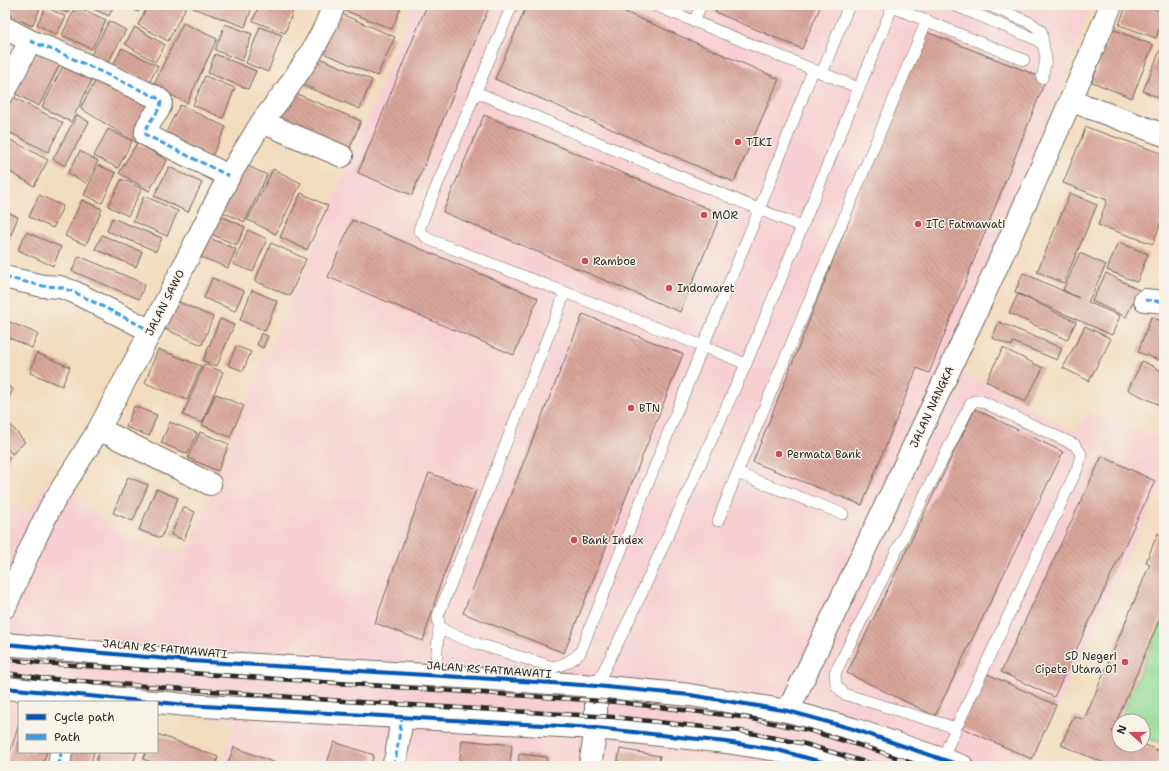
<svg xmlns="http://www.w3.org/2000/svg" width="1169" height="771" viewBox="0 0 1169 771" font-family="'Shantell Sans',sans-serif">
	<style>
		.built { fill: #f7cfd2 }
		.garden { fill: #93db96; stroke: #5f8360 }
		.building { fill: url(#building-back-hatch) }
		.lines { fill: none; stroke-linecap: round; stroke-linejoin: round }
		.lane-casing { stroke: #71695e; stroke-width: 12 }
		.street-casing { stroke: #71695e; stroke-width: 24 }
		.secondary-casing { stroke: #71695e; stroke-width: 24 }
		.primary-casing { stroke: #71695e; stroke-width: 24 }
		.lane { stroke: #fff; stroke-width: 11 }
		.street { stroke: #fff; stroke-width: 22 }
		.secondary { stroke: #fff; stroke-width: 22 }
		.primary { stroke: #fff; stroke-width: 22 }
		.rail-casing { stroke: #2b2b2b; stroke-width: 4.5 }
		.rail { stroke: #f7f3e8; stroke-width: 3; stroke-dasharray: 9; stroke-linecap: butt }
		.quiet { stroke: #3d9ce1; stroke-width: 3; stroke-dasharray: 6 3; stroke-linecap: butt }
		.cycleway-casing { stroke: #f7f3e8; stroke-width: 6 }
		.cycleway { stroke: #0057b8; stroke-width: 4 }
		.poi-dot { fill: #d1495b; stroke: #f7f3e8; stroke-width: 1.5 }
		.labels { text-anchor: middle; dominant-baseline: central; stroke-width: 3; stroke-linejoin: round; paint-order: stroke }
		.poi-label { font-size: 11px; fill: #2b2b2b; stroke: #f7f3e8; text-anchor: start }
		.street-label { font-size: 11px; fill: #2b2b2b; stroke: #f7f3e8 }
	</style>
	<defs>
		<pattern id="building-back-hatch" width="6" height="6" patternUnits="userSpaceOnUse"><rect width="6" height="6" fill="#d9a599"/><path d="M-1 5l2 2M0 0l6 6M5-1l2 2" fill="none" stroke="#b0877d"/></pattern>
	</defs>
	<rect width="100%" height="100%" fill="#f7f3e8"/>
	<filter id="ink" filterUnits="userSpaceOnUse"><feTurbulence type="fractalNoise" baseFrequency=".025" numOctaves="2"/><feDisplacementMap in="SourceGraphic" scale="8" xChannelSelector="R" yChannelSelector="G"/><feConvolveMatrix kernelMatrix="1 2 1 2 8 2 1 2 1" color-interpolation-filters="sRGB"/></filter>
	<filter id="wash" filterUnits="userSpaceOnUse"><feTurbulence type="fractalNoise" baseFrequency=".012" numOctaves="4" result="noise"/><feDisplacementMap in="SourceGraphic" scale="16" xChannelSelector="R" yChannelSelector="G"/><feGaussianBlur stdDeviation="0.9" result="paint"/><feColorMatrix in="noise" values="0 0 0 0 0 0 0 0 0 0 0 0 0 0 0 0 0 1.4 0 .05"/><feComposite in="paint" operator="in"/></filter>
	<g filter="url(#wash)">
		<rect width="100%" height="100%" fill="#f3dbbe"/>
		<path class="built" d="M414,5H1091L958,369L1075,432L1089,413L1164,439V479L1032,761L1043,766H219L236,720L157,709V702H19V752H141L136,766H5V501L27,514L48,479L139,544L188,553L244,408L302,276Z"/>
		<path class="garden" d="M1164,615V745L1143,736V721H1119Z"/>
		<g id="blocks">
			<path class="building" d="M5,5H42L32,26L5,13Z
				M51,5H72L68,13Z
				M85,5H114L109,16Z
				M126,5H142L138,12Z
				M148,5H183L186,7L168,41L138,25Z
				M194,5H253L245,27L193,8Z
				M259,5H295L285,33L253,21Z
				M346,5H402L392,29L344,10Z
				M427,5H490L412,195L358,173Z
				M527,5H609L779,79L734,182L495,79Z
				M717,5H821L802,49L715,12Z
				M1126,5H1143L1164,13V15L1156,38L1119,25Z
				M1151,5H1164V10Z
				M76,6L106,20L92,49L62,35Z
				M46,7L66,17L56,35L37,24Z
				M339,13L395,37L377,76L321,52Z
				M109,21L126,30L105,68L89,59Z
				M183,23L217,39L187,103L153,86Z
				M225,24L252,34L242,61L215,50Z
				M135,27L165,45L155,62L125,44Z
				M260,27L282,35L268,72L246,63Z
				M1112,29L1153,45L1132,98L1092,82Z
				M924,31L1046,79L929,373L917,368L862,505L753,462Z
				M122,48L158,66L149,83L113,65Z
				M1161,48L1164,49V100L1143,91Z
				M31,49L60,64L39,106L10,91Z
				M215,54L256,71L248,89L208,73Z
				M312,55L372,80L360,109L300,84Z
				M65,62L94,76L71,122L42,107Z
				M100,73L156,107L137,143L80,108Z
				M205,76L235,88L223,118L193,105Z
				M290,91L361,121L347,155L276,124Z
				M13,97L63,123L48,152L5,130V113Z
				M180,105L226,127L211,158L164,136Z
				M77,115L89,122L65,166L53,159Z
				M484,115L721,214L680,312L443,212Z
				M1086,127L1164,154V213L1153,244L1098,225L1107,200L1063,183Z
				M108,129L132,141L118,168L94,156Z
				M7,138L48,160L34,186L5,169V142Z
				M137,143L167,160L149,191L119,173Z
				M80,151L98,161L86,183L68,173Z
				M242,163L267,175L245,222L220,211Z
				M98,165L116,173L102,203L84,195Z
				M169,167L202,183L188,212L154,196Z
				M273,169L301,183L276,234L248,220Z
				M122,179L142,189L128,216L108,206Z
				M301,193L328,206L307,250L280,237Z
				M1070,193L1097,205L1064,283L1037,272Z
				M39,195L63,206L53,228L29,217Z
				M144,196L178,211L167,236L133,221Z
				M82,200L102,209L86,245L65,236Z
				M5,211L18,217L5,250Z
				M214,213L245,227L237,245L206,232Z
				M112,218L162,238L156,251L107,231Z
				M352,220L538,298L514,355L328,277Z
				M248,230L267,239L253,272L233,264Z
				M26,232L61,247L53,266L18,250Z
				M102,235L142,252L136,267L95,249Z
				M202,235L236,249L228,268L194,254Z
				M1118,242L1148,254L1137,282L1107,270Z
				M271,243L306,259L290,296L255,281Z
				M1080,253L1106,265L1088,302L1120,316L1112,335L1015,292L1023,273L1079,298L1063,290Z
				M79,256L145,284L139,299L72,271Z
				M1106,273L1139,290L1126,317L1092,301Z
				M212,278L244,291L235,311L204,298Z
				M252,290L277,301L265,331L240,320Z
				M1018,294L1076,322L1067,340L1009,313Z
				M172,299L213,317L202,345L160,327Z
				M583,314L683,354L564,653L463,613Z
				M1151,317L1164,322V362L1138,352Z
				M220,319L234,325L217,366L203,361Z
				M5,320L38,334L32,348L5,336Z
				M999,322L1062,348L1057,360L1013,342L1012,346L992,338Z
				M1085,326L1111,339L1089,381L1063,368Z
				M261,333L268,336L263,348L257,345Z
				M236,346L251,352L243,371L228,365Z
				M1003,348L1043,368L1025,402L986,381Z
				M158,349L201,366L187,400L145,383Z
				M37,353L70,367L62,386L30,373Z
				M1142,361L1164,372V407L1128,390Z
				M204,364L223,372L202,423L183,415Z
				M5,385L13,389L5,407Z
				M216,394L244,406L230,437L202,425Z
				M134,406L157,415L149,436L126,427Z
				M975,409L1063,452L935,716L847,673Z
				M8,422L25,442L12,454L5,446V425Z
				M170,422L197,433L188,454L161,443Z
				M200,432L229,444L218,471L188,458Z
				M5,455L10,457L5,468Z
				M1102,456L1155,481L1054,697L1001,672Z
				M429,473L476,490L439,588L423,641L375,623L393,571Z
				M128,477L148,485L133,521L113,513Z
				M156,489L178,498L161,538L139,530Z
				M183,507L195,512L184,540L171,535Z
				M1158,533L1164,536V609L1112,732L1119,734V745L1143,744L1164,753V766H1111L1061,745L1074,716L1084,720L1150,564L1146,562Z
				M985,673L1056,705L1032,759L960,727Z
				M19,724V752H47L42,766H21L7,762Z
				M157,734L218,757L215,766H162L143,759L146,752H157Z
				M462,740L512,745L510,766H459Z
				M334,742L374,755L370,766H326Z
				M234,747L283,766H227Z
				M620,749L660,756L658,766H617Z
				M69,752H94L90,766H65Z
				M99,752H137L132,766H95Z
				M519,754L547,757L546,766H518Z"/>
		</g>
	</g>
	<g filter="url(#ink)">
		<use href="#blocks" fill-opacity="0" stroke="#71695e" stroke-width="1"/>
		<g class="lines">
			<defs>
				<path id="lane" d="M512,5L423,219L419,230L428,239L703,346L746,364
					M654,5L859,88
					M954,5L1035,39L1044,45
					M988,5L1031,23L1041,31L1046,59L1042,78
					M892,7L1024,60
					M694,22L701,5
					M822,73L849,5
					M476,92L802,227
					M565,293L438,616L439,626L447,632L478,644L553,667C564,666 572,660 580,653L703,346L759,210L813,70
					M737,473L843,514
					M718,521L737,473L927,20
					M435,675L439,626
					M596,686L633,612L746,364L893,5
					M942,759L956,728L1078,467L1081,454L1075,445L981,401H974L970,405L835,673L836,685L844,694L956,728"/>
				<path id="street" d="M5,28L30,41L58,52L156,97L161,101C161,114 144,122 146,135L229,176
					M5,91L30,41
					M1072,101L1164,135
					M262,122L342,156
					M5,277L8,278L43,286L60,287L74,292L151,331
					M1145,300L1164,302
					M99,429L210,484
					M5,607L32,545L51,506L99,429L151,331L229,176L262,122L287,89L310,55L325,27L334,5
					M788,711C899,477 1012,244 1111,5
					M59,766L61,752
					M393,766L396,757L402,717"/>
				<path id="secondary" d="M590,766L596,728V686"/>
				<path id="primary" d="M5,644L190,661L478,678L596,686L690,695L788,711L853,729L962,766
					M5,688L152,702
					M157,702L186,705L596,728L726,742L778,750L836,766"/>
			</defs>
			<use href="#lane" class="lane-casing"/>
			<use href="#street" class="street-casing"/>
			<use href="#secondary" class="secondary-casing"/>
			<use href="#primary" class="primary-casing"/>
			<use href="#lane" class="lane"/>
			<use href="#street" class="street"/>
			<use href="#secondary" class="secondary"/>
			<use href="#primary" class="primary"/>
			<defs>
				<path id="rail" d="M5,659L42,663L616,702L742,717L808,730L875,750L920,766
					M5,673L40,678L344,701L613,717L740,731L805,744L878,766"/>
			</defs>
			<use href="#rail" class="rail-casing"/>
			<use href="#rail" class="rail"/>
			<path class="quiet" d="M30,41L58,52L156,97L161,101C161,114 144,122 146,135L229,176
				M5,277L8,278L43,286L60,287L74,292L151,331
				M1145,300L1164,302
				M59,766L61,752
				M393,766L396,757L402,717"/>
			<defs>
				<path id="cycleway" d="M5,644L190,661L478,678L596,686L690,695L788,711L853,729L962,766
					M5,688L152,702
					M157,702L186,705L596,728L726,742L778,750L836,766"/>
			</defs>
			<use href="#cycleway" class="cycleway-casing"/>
			<use href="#cycleway" class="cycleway"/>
		</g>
	</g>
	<g class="poi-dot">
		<circle cx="738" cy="142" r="4"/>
		<circle cx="704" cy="215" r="4"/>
		<circle cx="918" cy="224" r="4"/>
		<circle cx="585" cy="261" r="4"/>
		<circle cx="669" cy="288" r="4"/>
		<circle cx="631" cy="408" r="4"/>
		<circle cx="779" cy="454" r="4"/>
		<circle cx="574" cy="540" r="4"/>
		<circle cx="1125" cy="662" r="4"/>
	</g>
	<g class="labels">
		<g class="poi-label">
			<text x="746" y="142">TIKI</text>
			<text x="712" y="215">MOR</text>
			<text x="926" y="224">ITC Fatmawati</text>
			<text x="593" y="261">Ramboe</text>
			<text x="677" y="288">Indomaret</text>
			<text x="639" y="408">BTN</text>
			<text x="787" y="454">Permata Bank</text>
			<text x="582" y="540">Bank Index</text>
			<text x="1117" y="656" text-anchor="end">SD Negeri<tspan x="1117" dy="13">Cipete Utara 01</tspan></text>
		</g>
		<g class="street-label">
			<text transform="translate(165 303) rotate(-63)">JALAN SAWO</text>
			<text transform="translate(932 407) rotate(-65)">JALAN NANGKA</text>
			<text transform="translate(165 649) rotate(5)">JALAN RS FATMAWATI</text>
			<text transform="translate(489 670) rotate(4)">JALAN RS FATMAWATI</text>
		</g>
	</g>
	<rect width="1169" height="771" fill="none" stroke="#f7f3e8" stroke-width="20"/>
	<rect x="18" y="701" width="140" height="52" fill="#f7f3e8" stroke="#a5a39c"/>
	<rect x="26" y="714" width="20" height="6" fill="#0057b8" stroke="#a5a39c"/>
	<text x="54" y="721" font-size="12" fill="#2b2b2b">Cycle path</text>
	<rect x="26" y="734" width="20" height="6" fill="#3d9ce1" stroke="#a5a39c"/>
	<text x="54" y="741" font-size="12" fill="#2b2b2b">Path</text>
	<g transform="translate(1131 733) rotate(291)"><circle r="19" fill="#f7f3e8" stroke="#a5a39c"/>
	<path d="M0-3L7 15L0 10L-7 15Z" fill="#d1495b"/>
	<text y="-6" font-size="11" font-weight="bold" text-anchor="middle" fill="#2b2b2b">N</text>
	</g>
</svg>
